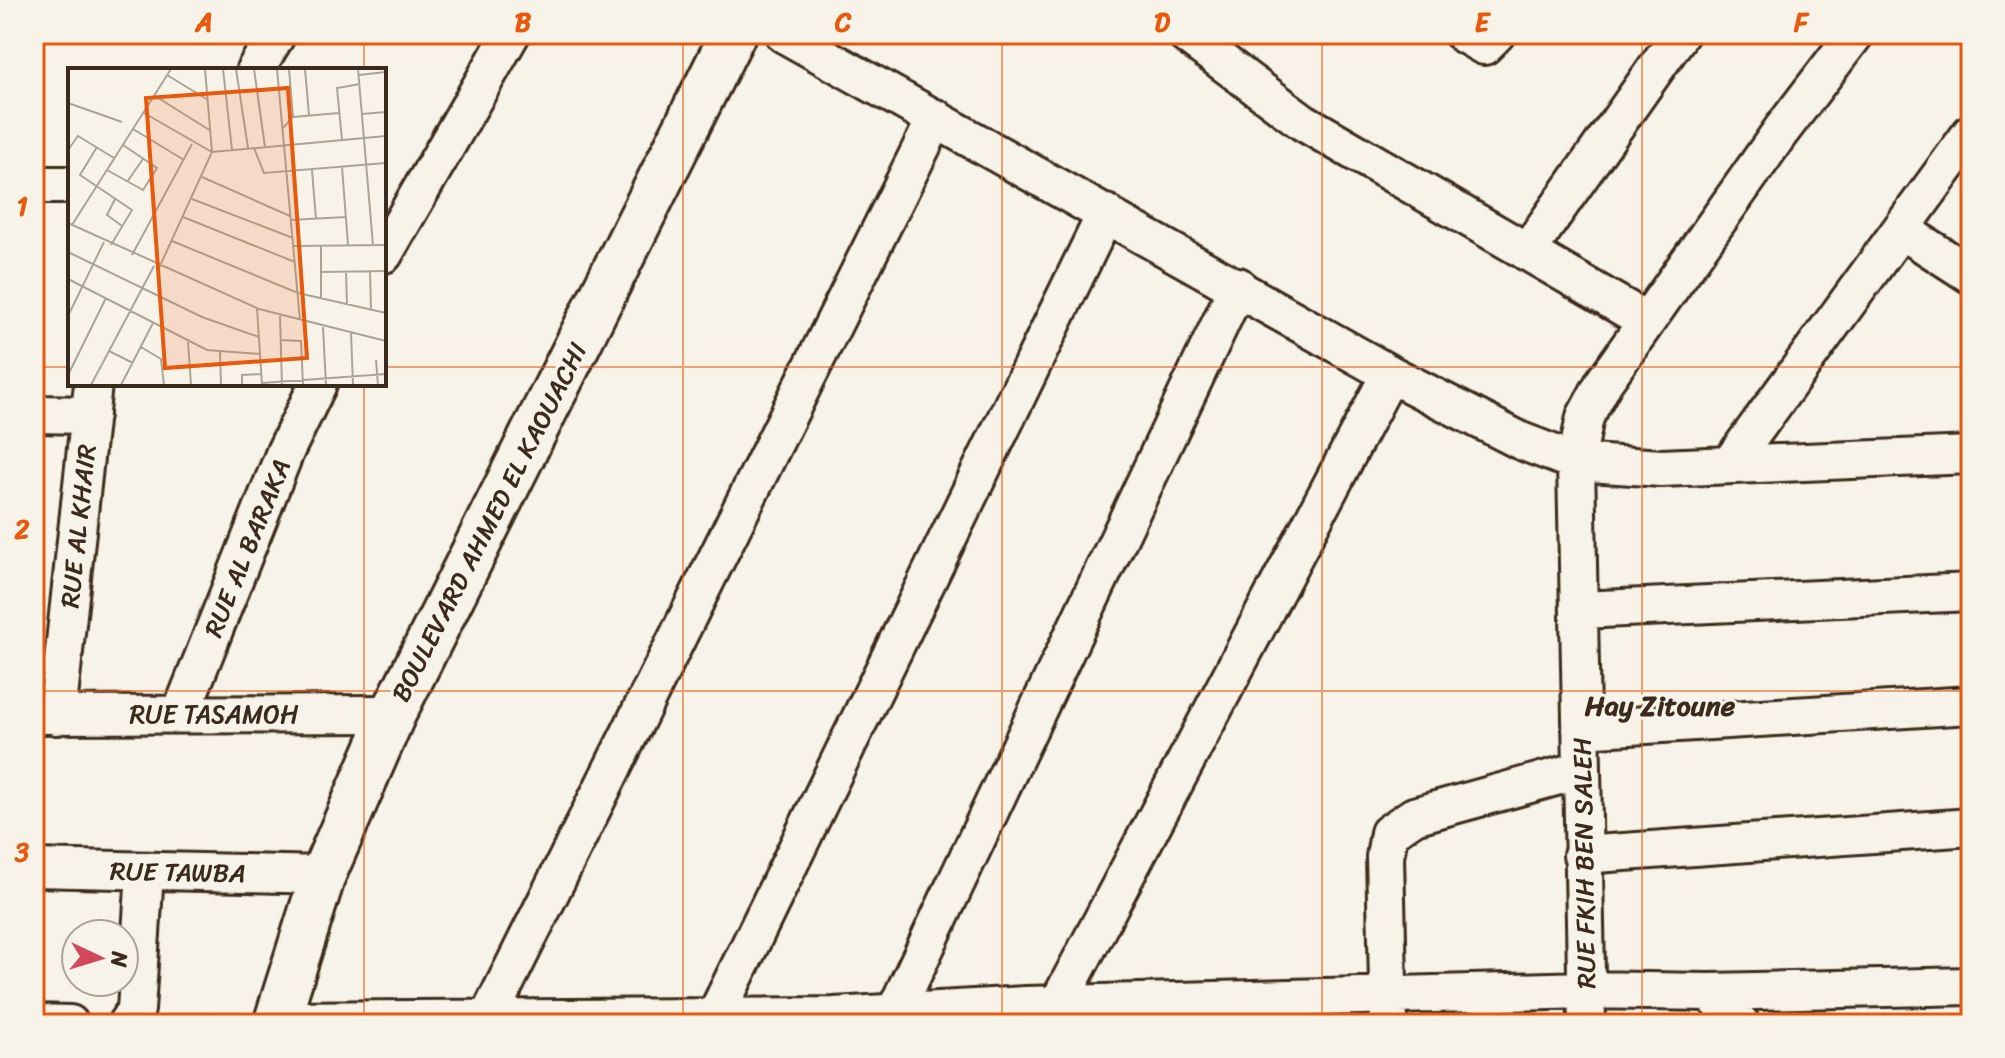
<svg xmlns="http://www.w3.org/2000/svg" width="2005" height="1058" viewBox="0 0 2005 1058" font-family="Sriracha,sans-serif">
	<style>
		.building { fill: #c8c1b6; stroke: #3b2a1e; stroke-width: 2 }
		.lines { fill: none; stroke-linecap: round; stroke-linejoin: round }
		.minor-casing { stroke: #3b2a1e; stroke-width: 42 }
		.tertiary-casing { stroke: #3b2a1e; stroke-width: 50 }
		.minor { stroke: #f7f3e8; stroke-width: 36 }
		.tertiary { stroke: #f7f3e8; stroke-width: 44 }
		.grid { fill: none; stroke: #e8590c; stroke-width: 2; stroke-opacity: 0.55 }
		.labels { text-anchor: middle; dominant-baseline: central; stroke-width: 6; stroke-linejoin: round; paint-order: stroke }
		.street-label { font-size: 26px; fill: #3b2a1e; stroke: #f7f3e8 }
		.neighbourhood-label { font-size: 28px; font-weight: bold; fill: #3b2a1e; stroke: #f7f3e8 }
		.inset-road { fill: none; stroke: #aca397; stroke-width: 2 }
		.view { fill: #e8590c; fill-opacity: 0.15; stroke: #e8590c; stroke-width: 4 }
		.inset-edge { fill: none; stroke: #3b2a1e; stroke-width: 4 }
		.neatline { fill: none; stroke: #e8590c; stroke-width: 3 }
		.grid-label { font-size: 26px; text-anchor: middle; font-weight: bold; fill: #e8590c }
	</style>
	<rect width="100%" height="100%" fill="#f7f3e8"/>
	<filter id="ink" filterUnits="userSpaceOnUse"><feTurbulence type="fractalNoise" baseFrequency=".0125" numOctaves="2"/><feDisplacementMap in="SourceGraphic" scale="16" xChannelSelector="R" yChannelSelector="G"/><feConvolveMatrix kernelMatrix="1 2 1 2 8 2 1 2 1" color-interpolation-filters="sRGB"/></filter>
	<g filter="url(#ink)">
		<path class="building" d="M202,1013L260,1017L259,1024H201Z"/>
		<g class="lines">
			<defs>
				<path id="minor" d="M784,34L1390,374L1521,441L1576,462L1661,468L1971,455
					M1185,34L1303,122L1645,320
					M1463,34L1484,46L1496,34
					M255,70L277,34
					M34,185H70
					M1903,231L1971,275
					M1527,252L1680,34
					M384,254L511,34
					M34,414L90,415
					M1730,464L1971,133
					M1580,610L1971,592
					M181,713L285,452L318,384
					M34,715L393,714
					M57,716L93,384
					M1581,729L1971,705
					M1582,855L1971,827
					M34,868L323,875
					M1709,992L1741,1024
					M1058,1004L1390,374
					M895,1012L1238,286
					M715,1017L1106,213
					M277,1020L834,1016L1026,1005L1586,990L1709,992L1971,986
					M34,1023L70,1024
					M126,1024L136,1010L145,872
					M485,1024L936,118
					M1389,1024L1385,857L1389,833L1414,816L1581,770
					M1587,1024L1576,462L1585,417L1604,382L1781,131L1855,34"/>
				<path id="tertiary" d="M276,1024L323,875L393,714L733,34"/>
			</defs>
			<use href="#minor" class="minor-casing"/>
			<use href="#tertiary" class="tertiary-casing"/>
			<use href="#minor" class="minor"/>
			<use href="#tertiary" class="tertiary"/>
		</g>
	</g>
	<path class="grid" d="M364,34V70M683,34V1024M1002,34V1024M1322,34V1024M1642,34V1024M34,367H70M384,367H1971M364,384V1024M34,691H1971"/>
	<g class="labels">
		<g class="street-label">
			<text transform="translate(489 522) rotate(-63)">BOULEVARD AHMED EL KAOUACHI</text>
			<text transform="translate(78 526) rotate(-84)">RUE AL KHAIR</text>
			<text transform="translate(247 548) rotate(-68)">RUE AL BARAKA</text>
			<text x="214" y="714">RUE TASAMOH</text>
			<text transform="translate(1584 863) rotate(-91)">RUE FKIH BEN SALEH</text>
			<text transform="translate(178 872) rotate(1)">RUE TAWBA</text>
		</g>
		<g class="neighbourhood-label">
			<text x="1660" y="705">Hay Zitoune</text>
		</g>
	</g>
	<g transform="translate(68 68)">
		<rect width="318" height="318" fill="#f7f3e8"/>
		<path class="inset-road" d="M155,1L164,82M168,1L180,80M186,1L197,79M209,1L232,253M221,1L225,49M237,1L241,47M290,1L305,177M99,7L140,32M291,7L318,4M87,28L143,63M0,35L54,54M76,45L144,84L318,68M294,46L318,44M65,61L116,92M214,61L225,49L271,45M274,72L269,20L292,16M29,79L12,107L64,142L43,177M186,80L196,105L318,95M0,82L10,68L46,90M274,99L280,177M39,102L75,122L89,100L55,77M244,102L248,151M134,109L222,148M59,114L75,91M47,131L39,147L54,158M124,131L225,170M115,149L227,194M222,152L278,149M0,155L191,241L318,273M4,157L103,1M104,173L230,225L318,245M226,178L318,177M253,178V231M0,184L134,249L191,269M64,187L124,76M91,200L144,84L137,1M302,203L303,242M253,204L318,203M278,204L279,236M0,211L139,282L193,286M189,240L194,317M0,248L36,174M212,248L214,317M255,259L258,317M283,265L285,317M213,272L233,273L235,317M120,274L123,317M73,279L93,291L96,317M41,283L65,295M152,284L153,317M308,292L310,317M0,307L38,230M194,315L318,306M23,317L86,198M53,317L85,255M174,317V307L194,306"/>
		<path class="view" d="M220,20L239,290L97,300L78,30Z"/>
		<rect width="318" height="318" class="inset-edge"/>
	</g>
	<rect width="2005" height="1058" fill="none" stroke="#f7f3e8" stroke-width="88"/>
	<g transform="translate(100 958) rotate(94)"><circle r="38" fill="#f7f3e8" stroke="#aca397" stroke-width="2"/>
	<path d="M0-6L14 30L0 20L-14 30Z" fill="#d1495b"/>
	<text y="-12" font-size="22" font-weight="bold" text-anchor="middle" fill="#3b2a1e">N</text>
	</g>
	<rect x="44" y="44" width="1917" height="970" class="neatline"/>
	<g class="grid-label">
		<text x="204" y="31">A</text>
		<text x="523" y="31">B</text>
		<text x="843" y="31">C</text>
		<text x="1162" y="31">D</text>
		<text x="1482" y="31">E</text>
		<text x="1801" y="31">F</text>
		<text x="22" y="215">1</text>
		<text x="22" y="538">2</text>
		<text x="22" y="861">3</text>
	</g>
</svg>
